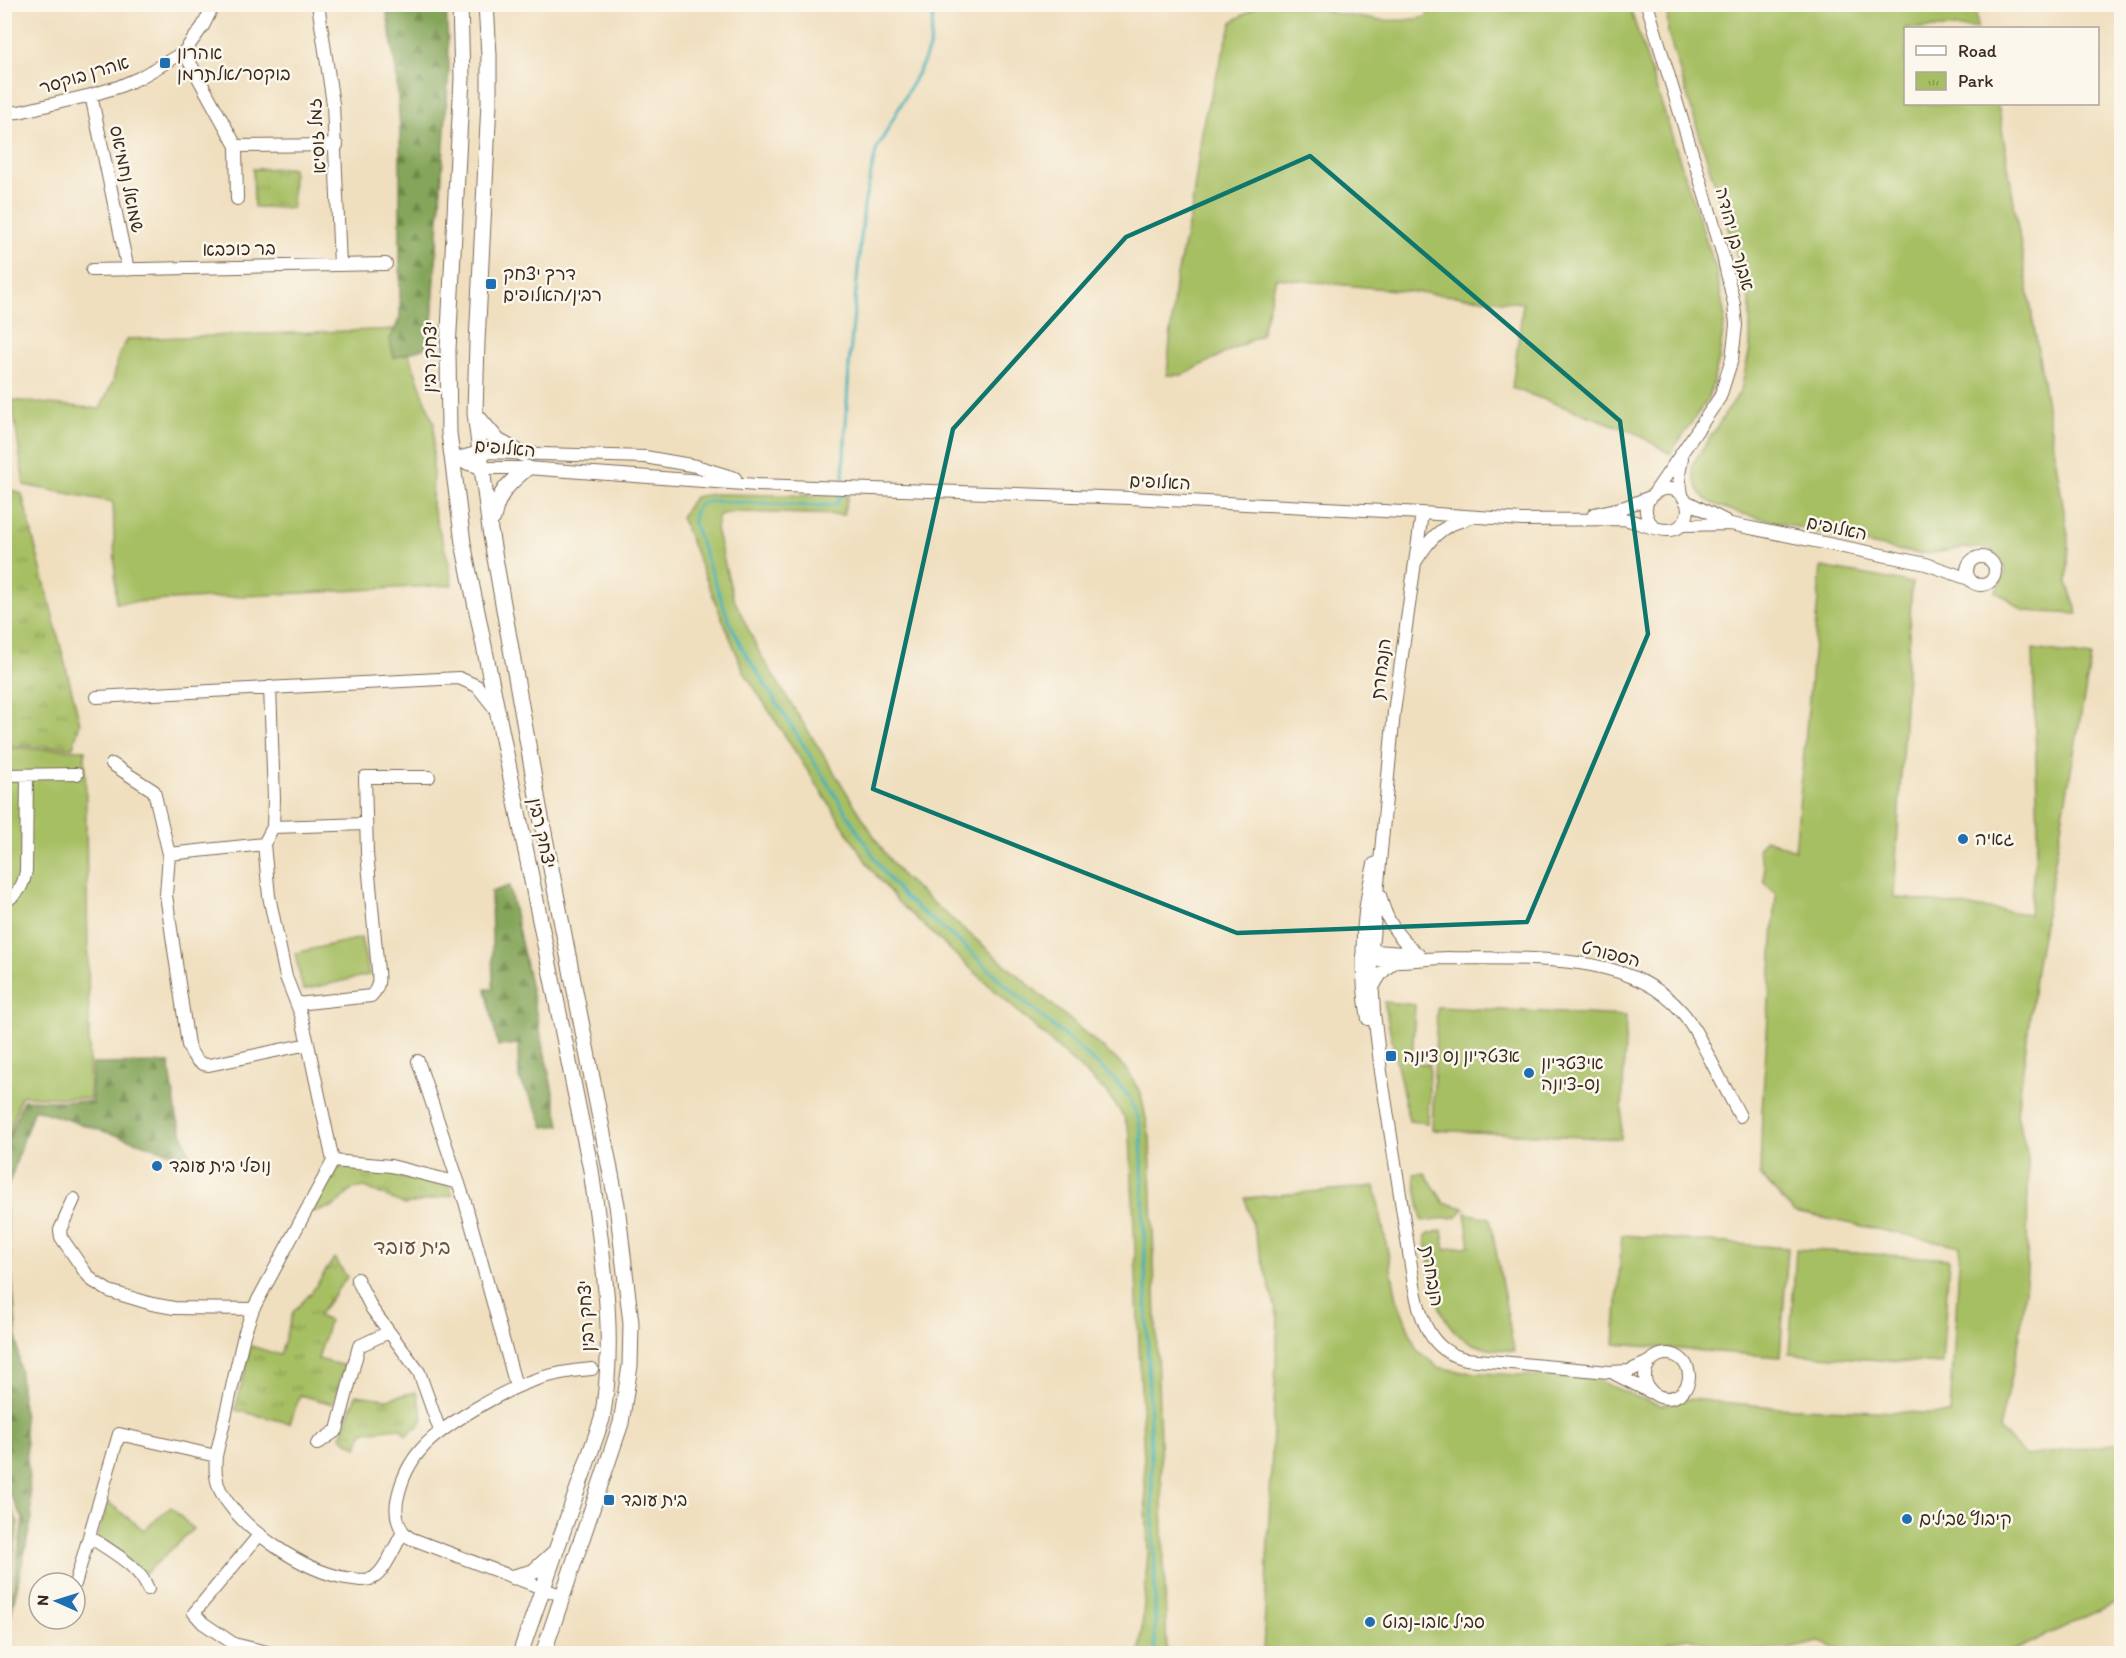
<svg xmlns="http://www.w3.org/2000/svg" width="2126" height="1658" viewBox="0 0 2126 1658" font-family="Itim,'Playpen Sans Hebrew',sans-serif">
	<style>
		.green { fill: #a7bf64; stroke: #717441; stroke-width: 1.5 }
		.forest { fill: url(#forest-firs); stroke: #60683c; stroke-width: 1.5 }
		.park { fill: url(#park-tufts); stroke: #717441; stroke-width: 1.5 }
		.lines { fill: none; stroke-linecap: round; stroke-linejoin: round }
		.stream { stroke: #41b1b8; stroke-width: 3 }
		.minor-casing { stroke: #7a6956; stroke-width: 14 }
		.major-casing { stroke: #7a6956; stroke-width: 17 }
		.minor { stroke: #fff; stroke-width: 12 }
		.major { stroke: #fff; stroke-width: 15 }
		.marked { fill: none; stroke: #0f766e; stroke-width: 4.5; stroke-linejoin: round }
		.poi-dot { fill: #1f6fb2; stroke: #fbf7ec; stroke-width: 2 }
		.labels { text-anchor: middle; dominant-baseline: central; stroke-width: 5; stroke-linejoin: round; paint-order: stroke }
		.poi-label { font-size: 18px; fill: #3b2a1e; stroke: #fbf7ec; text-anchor: start }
		.street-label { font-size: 18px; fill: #3b2a1e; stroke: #fbf7ec }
		.quarter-label { font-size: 21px; fill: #6d533d; stroke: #fbf7ec }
	</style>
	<defs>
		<pattern id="forest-firs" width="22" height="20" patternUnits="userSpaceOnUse" patternTransform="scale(1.5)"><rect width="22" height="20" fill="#85a65a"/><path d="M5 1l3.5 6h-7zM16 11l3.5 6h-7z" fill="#6e874a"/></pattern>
		<pattern id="park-tufts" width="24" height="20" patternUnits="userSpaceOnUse" patternTransform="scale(1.5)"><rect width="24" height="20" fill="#a7bf64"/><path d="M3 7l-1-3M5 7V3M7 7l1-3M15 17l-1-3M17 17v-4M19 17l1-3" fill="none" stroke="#899b52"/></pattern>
	</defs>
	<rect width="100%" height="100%" fill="#fbf7ec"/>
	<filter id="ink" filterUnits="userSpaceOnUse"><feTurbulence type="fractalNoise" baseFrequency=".0167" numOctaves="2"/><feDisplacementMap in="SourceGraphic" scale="12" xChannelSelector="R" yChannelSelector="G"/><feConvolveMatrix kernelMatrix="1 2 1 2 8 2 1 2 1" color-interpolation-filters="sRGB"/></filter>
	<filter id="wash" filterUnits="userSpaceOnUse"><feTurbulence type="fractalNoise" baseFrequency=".008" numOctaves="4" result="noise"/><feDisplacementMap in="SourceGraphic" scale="24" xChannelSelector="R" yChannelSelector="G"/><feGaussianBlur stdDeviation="1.35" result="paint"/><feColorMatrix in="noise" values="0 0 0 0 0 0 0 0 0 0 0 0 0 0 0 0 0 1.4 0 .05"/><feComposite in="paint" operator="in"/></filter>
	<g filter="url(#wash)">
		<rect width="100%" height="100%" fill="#f0dfbf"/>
		<path class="green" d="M1259,5C1268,4 1278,4 1287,5C1333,10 1379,28 1426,17L1432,5H1629L1716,270L1725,318L1719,359L1709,397L1670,454L1634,432L1512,388L1523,303L1276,278L1261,335L1182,375H1167L1175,284L1191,212L1204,118L1232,22Z
			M1667,5H1976L1977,28H1906V104H1998L2069,542L2067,583L2078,614L2024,611L2007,598L1995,592L2006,573C2003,564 2001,556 1991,551C1967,541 1940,557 1914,553C1857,543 1800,527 1743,514C1711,504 1695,501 1692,465L1741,390L1750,348V305L1743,276L1668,33Z
			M400,329L434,424L432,506L449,563L452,585L116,603L113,502L24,485L12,400L100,409L113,381L119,354L128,339Z
			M713,494L848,496L843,515L734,512L719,515L716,529L733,597L761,656L884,852L903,877L1126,1068L1141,1094L1150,1138L1167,1653H1140L1148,1552L1130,1135L1124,1117L1107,1093L898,902L871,869L744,672L681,517L694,497Z
			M1821,567L1912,583L1894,897L2029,914L2038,832L2033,649L2091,657L2037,963L2017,1114L2028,1157L2027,1272L2019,1341L1999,1429L2026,1456L2121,1443V1600L2009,1653H1851L1819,1642L1789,1649L1731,1651L1689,1638L1667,1642L1656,1654L1263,1653L1278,1318L1245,1198L1375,1186L1397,1299L1417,1350L1438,1367L1462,1372L1595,1379L1639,1398L1661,1405L1689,1399L1774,1407L1950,1414L1960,1246L1794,1212L1760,1175L1762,1110L1776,894L1764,882V867L1758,849L1765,839L1795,850Z
			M5,748L85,750L90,1099L21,1096L5,1146Z
			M361,938L369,975L303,990L295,953Z
			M1384,1002L1415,1005L1412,1063L1430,1064L1428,1123L1409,1121Z
			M1437,1007L1626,1016L1621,1139L1432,1130Z
			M1425,1173L1444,1203L1465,1208L1456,1217L1422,1221L1414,1174Z
			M1465,1213L1490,1218L1514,1351C1501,1349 1485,1349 1473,1344C1432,1326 1432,1273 1425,1235L1442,1230L1445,1249L1470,1246Z
			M1622,1235L1788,1248L1780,1357L1614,1344Z
			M1796,1249L1949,1259L1942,1364L1789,1354Z
			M5,1498L18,1522L5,1627L4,1498Z
			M108,1502L144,1530L171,1507L193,1529L146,1573L97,1537Z"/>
		<path class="forest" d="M386,5H446L449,69L431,338L424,348L394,358L390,340L400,317V127L396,71Z
			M509,886L560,1125L544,1127L537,1109L519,1079L518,1044L498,1046L486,989H493L491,892Z
			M169,1063L177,1117L191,1159L34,1109L5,1195L32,1518L6,1638L23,1519L5,1485V1150L23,1100L92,1102V1064Z"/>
		<path class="park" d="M293,168L292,208L254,207L253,169Z
			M4,487L22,494L80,723L73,747L5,746Z
			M339,1167L379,1169L444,1182L451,1189L453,1195L405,1205L365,1187L353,1189L333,1207L312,1212L330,1176Z
			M334,1258L347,1277L318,1316L329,1321L318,1359L345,1366L333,1404L300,1395L290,1423L235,1410L251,1346L280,1355L293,1312L312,1292Z
			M416,1392C423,1417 430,1420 406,1435L400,1428L363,1432L357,1447L341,1437L356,1395L387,1399Z"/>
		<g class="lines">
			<path class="stream" d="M843,478L849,366L864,205L876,151L924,61L930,45L933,18L932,4
				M841,495L836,504L817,506L710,501L699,504L694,513V524L729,621L742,648L885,874L904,897L969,950L1004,984L1113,1078L1129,1097L1138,1117L1141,1132L1155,1583V1654"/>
		</g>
	</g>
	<g filter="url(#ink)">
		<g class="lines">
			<defs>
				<path id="minor" d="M318,4L333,104L340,265
					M1647,4L1722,252L1734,304L1736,325L1732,359L1720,397L1655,492
					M184,52L236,146L337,145
					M91,95L128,270
					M4,113L19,112L91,95L118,87L139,78L184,52L203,26L214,4
					M236,146L237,199
					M92,270L386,264
					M452,459L482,468H527L757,485L1130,498L1422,513L1522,520L1623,519C1643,522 1676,543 1686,518C1689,512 1688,505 1685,500C1671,473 1628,500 1654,527
					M453,459L480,452L645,457L696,466L735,478
					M1682,495L1679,475L1682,458
					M1686,501L1726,521
					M1422,513L1394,712L1371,959L1374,1013L1381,1072L1414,1285C1420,1317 1429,1351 1466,1359L1609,1372L1629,1371L1649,1362
					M1594,514L1625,507L1650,497
					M1682,525L1731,524L1926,564L1969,579
					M1967 571a14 14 0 1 1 28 0a14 14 0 1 1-28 0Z
					M1416,561C1429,540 1441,525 1465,520
					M270,687L274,798L273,827L264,844L269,896L286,977L301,1015L308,1044L333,1161L253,1309L244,1335L216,1456C215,1469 215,1480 221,1492C242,1530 304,1571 346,1578C355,1579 365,1582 373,1578C385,1572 396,1544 403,1532
					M97,697L459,678L477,686L496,710
					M112,764L154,791L169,854L166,895L188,1045C193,1056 196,1064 209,1065L308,1044
					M4,775L77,774
					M273,827L366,824
					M169,854L264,844
					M1380,895C1386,921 1398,938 1419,955
					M4,902C18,894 23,887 26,871L27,775
					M1365,954L1376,951L1416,954
					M1362,956C1389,966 1420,958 1448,958C1522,960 1629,949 1682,1012C1693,1024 1700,1040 1708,1055C1718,1075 1729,1095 1740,1116
					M1373,988C1379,975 1385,968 1398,960
					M297,1004L371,996C379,988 379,981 378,971L367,853L365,777H429
					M1368,1019C1359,968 1361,915 1374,864
					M418,1061L465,1202L516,1386
					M333,1161L391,1166L459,1183
					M74,1199L60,1230L61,1237L85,1272L93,1281L109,1291L152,1304L174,1308L253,1309
					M357,1279L372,1309L419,1372L440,1431
					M1645 1376a22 22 0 1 1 44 0a22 22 0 1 1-44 0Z
					M1615,1374L1650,1392
					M317,1444L337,1430L359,1346L389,1332
					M260,1534L194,1613L203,1623L234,1644L275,1654
					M90,1537C110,1551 140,1566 148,1589
					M75,1584L119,1434L216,1456
					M563,1596L410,1538C398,1530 395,1515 397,1501C406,1453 434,1434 473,1410C513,1386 545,1372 592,1369"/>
				<path id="major" d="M460,4L462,78L448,350L449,433L463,543L591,1170C602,1252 617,1336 602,1419L520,1654
					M486,4L489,55V103L477,342L475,413L490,530L539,807L617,1205L631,1323L630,1366L621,1423L543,1654
					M477,416L498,441L522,454
					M493,518C498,493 508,484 527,468
					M514,1577L533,1572L555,1552"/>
			</defs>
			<use href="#minor" class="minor-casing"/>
			<use href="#major" class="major-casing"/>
			<use href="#minor" class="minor"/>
			<use href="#major" class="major"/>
		</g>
	</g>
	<path class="marked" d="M1310,156L1620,421L1648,634L1527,922L1237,933L873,789L953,429L1126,237Z"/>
	<g class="poi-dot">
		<rect x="159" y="57" width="12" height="12" rx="3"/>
		<rect x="485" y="278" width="12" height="12" rx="3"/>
		<circle cx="1963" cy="839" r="6"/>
		<rect x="1385" y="1050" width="12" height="12" rx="3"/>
		<circle cx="1529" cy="1073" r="6"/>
		<circle cx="157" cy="1166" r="6"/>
		<rect x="603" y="1494" width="12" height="12" rx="3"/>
		<circle cx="1907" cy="1519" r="6"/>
		<circle cx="1370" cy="1622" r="6"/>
	</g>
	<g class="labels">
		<g class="poi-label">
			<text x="177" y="53">אהרון<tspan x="177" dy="21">בוקסר/אלתרמן</tspan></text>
			<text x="503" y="274">דרך יצחק<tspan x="503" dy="21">רבין/האלופים</tspan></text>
			<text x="1975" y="839">גאיה</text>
			<text x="1403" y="1056">אצטדיון נס ציונה</text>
			<text x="1541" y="1063">איצטדיון<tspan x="1541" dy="21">נס-ציונה</tspan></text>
			<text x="169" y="1166">נופלי בית עובד</text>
			<text x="621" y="1500">בית עובד</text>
			<text x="1919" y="1519">קיבוץ שבילים</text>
			<text x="1382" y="1622">סביל אבו-נבוט</text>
		</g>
		<g class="street-label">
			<text transform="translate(84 75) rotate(-17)">אהרן בוקסר</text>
			<text transform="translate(317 136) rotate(-94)">זמל זוסיא</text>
			<text transform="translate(127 179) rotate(78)">שמואל נחמיאס</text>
			<text transform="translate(1735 239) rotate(75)">אבנר בן יהודה</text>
			<text transform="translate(239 249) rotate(-1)">בר כוכבא</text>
			<text transform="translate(430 357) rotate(-89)">יצחק רבין</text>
			<text transform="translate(505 448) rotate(5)">האלופים</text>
			<text transform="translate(1160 482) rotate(3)">האלופים</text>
			<text transform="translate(1837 528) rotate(12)">האלופים</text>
			<text transform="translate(1381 669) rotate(-83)">הנבחרת</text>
			<text transform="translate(542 833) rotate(78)">יצחק רבין</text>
			<text transform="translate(1611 954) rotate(14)">הספורט</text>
			<text transform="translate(1432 1276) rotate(80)">הנבחרת</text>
			<text transform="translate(586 1316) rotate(-93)">יצחק רבין</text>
		</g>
		<g class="quarter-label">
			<text x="412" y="1246">בית עובד</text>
		</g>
	</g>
	<rect width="2126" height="1658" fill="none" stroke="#fbf7ec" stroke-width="24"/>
	<rect x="1904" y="27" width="195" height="78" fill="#fbf7ec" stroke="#aea59a" stroke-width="1.5"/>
	<rect x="1916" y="46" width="30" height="9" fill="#ffffff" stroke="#aea59a" stroke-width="1.5"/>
	<text x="1958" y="57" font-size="18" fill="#3b2a1e">Road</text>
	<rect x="1916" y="72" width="30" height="18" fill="url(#park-tufts)" stroke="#aea59a" stroke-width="1.5"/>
	<text x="1958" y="87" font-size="18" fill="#3b2a1e">Park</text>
	<g transform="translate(57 1601) rotate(273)"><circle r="28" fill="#fbf7ec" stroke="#aea59a" stroke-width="1.5"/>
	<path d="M0-4.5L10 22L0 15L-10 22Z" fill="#1f6fb2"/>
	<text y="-9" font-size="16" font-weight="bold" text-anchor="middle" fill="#3b2a1e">N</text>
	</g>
</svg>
